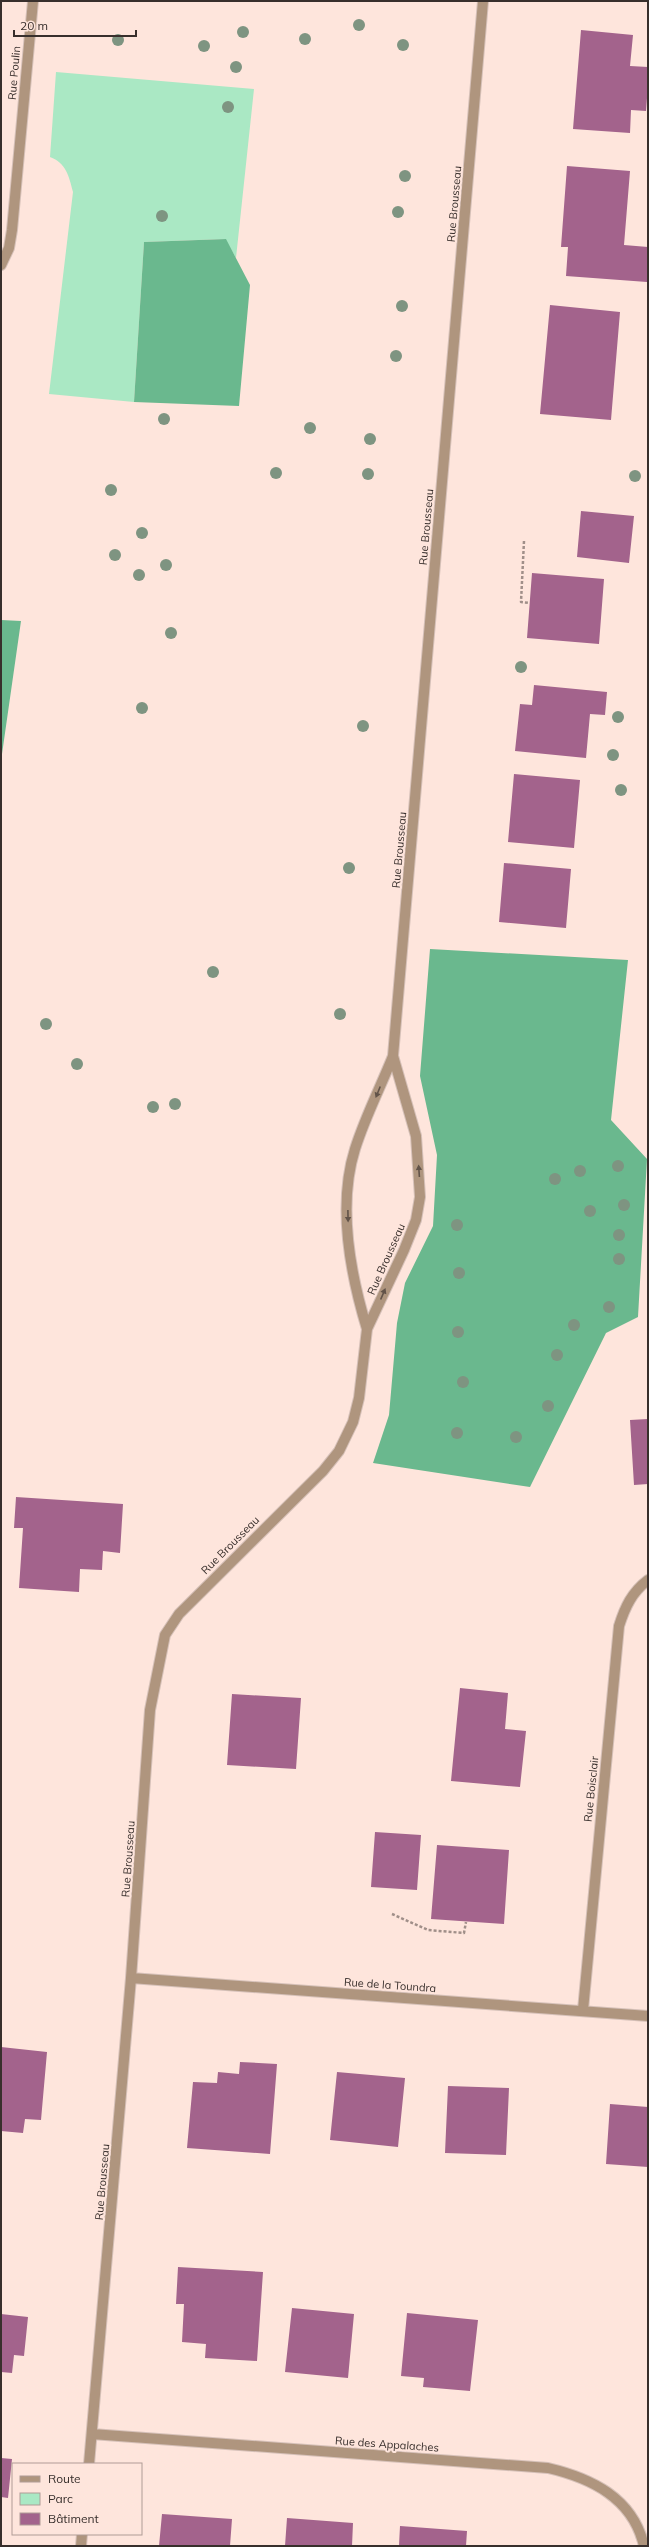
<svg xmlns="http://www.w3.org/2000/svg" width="649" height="2547" viewBox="0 0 649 2547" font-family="Mulish,sans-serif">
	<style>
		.green { fill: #aae8c4 }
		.forest { fill: #6ab88e }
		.building { fill: #a3638c }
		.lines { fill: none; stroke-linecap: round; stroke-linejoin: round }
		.minor-casing { stroke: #d6c1b9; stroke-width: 12 }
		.path { stroke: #a08f89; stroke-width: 2.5; stroke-dasharray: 3 2; stroke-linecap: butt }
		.minor { stroke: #af957e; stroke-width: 10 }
		.tree { fill: #7e9481 }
		.oneway { fill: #625349 }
		.labels { text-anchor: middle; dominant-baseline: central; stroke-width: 4; stroke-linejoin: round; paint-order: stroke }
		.street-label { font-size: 11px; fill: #382f2c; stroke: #fee5dc }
	</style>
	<rect width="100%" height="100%" fill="#fee5dc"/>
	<path class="green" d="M56,72L254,89L236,258L225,239L144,242L134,402L49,394L73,192C69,176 66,163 50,157Z"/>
	<path class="forest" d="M226,239L250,285L239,406L134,402L144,242Z
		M1,620L21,621L1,761Z
		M430,949L628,960L611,1120L647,1159L638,1317L606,1333L530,1487L373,1463L389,1415L397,1323L405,1283L433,1226L437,1155L420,1076Z"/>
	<path class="building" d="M581,30L633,35L630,66L648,67V85L646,111L631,110L630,133L573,129Z
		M567,166L630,171L624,245L648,247L647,282L566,276L568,247H561Z
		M550,305L620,312L611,420L540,414Z
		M581,511L634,516L629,563L577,557Z
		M532,573L604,579L599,644L527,638Z
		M534,685L607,692L605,715L590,714L586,758L515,751L520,704L532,705Z
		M514,774L580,780L574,848L508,842Z
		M504,863L571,869L566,928L499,922Z
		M648,1419V1484L634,1485L630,1420Z
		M16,1497L123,1504L120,1553L103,1551L102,1570L80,1569L79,1592L19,1588L23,1528H14Z
		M460,1688L508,1693L505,1729L526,1731L520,1787L451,1781Z
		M232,1694L301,1698L296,1769L227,1765Z
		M375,1832L421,1835L417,1890L371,1887Z
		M437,1845L509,1850L504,1924L431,1919Z
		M1,2047L47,2052L41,2120L25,2119L23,2133L1,2131Z
		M240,2062L277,2064L270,2154L187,2148L193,2082L217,2083L218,2072L239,2074Z
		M337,2072L405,2078L398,2147L330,2140Z
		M448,2086L509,2088L506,2155L445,2153Z
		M610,2104L648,2107V2167L606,2164Z
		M178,2267L263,2272L257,2361L205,2358L206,2344L182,2342L184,2304H176Z
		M292,2308L354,2314L348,2378L285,2372Z
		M407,2313L478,2320L470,2391L423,2387L424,2378L401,2376Z
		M1,2314L28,2317L24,2356L14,2355L12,2373L1,2372Z
		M1,2458L12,2459L8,2498L1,2497Z
		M162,2514L232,2519L230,2546H159Z
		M287,2518L353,2523L352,2546H285Z
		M400,2526L467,2531L466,2546H399Z"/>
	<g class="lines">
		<defs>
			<path id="minor" d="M1,265L9,248L12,230L33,1
				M367,1329C350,1273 337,1206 355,1149C365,1117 381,1086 393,1056L483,1
				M131,1978L648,2016
				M583,2010L619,1626C625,1607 632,1592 648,1580
				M92,2434L548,2468C591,2478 633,2498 644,2546
				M89,2464L131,1978L150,1710L165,1635L179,1614L323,1471L339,1451L353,1422L359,1398L367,1329L404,1250L416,1220L420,1197L416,1136L393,1056
				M81,2546L82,2534"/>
		</defs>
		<use href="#minor" class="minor-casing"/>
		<path class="path" d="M524,541L521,602L529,603
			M392,1914L428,1930L464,1933L466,1922"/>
		<use href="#minor" class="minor"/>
	</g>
	<g class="tree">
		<circle cx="359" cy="25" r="6"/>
		<circle cx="243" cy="32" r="6"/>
		<circle cx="305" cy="39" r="6"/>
		<circle cx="118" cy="40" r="6"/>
		<circle cx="403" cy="45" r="6"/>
		<circle cx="204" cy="46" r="6"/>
		<circle cx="236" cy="67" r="6"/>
		<circle cx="228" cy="107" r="6"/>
		<circle cx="405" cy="176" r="6"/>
		<circle cx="398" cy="212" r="6"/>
		<circle cx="162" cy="216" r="6"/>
		<circle cx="402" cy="306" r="6"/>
		<circle cx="396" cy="356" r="6"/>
		<circle cx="164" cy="419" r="6"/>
		<circle cx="310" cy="428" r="6"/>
		<circle cx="370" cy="439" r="6"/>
		<circle cx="276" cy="473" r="6"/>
		<circle cx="368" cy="474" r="6"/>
		<circle cx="635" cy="476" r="6"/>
		<circle cx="111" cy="490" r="6"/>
		<circle cx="142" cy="533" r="6"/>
		<circle cx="115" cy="555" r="6"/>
		<circle cx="166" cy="565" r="6"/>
		<circle cx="139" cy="575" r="6"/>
		<circle cx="171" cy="633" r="6"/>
		<circle cx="521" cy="667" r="6"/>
		<circle cx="142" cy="708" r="6"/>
		<circle cx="618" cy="717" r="6"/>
		<circle cx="363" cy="726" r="6"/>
		<circle cx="613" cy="755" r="6"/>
		<circle cx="621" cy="790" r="6"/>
		<circle cx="349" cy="868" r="6"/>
		<circle cx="213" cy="972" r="6"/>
		<circle cx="340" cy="1014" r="6"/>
		<circle cx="46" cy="1024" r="6"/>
		<circle cx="77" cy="1064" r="6"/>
		<circle cx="175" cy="1104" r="6"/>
		<circle cx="153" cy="1107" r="6"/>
		<circle cx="618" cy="1166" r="6"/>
		<circle cx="580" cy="1171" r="6"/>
		<circle cx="555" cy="1179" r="6"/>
		<circle cx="624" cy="1205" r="6"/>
		<circle cx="590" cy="1211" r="6"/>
		<circle cx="457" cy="1225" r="6"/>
		<circle cx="619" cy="1235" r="6"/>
		<circle cx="619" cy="1259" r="6"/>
		<circle cx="459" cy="1273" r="6"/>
		<circle cx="609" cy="1307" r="6"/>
		<circle cx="574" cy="1325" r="6"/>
		<circle cx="458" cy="1332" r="6"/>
		<circle cx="557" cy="1355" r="6"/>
		<circle cx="463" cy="1382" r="6"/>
		<circle cx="548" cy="1406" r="6"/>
		<circle cx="457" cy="1433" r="6"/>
		<circle cx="516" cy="1437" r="6"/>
	</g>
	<defs><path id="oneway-solid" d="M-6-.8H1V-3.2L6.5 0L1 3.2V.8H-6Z"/></defs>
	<g class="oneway">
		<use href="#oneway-solid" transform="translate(378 1092) rotate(112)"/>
		<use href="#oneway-solid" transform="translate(419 1171) rotate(-94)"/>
		<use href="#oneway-solid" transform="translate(348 1216) rotate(89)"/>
		<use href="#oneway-solid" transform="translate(383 1294) rotate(-67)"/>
	</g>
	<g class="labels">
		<g class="street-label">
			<text transform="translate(14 73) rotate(-85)">Rue Poulin</text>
			<text transform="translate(454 204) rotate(-85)">Rue Brousseau</text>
			<text transform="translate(426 527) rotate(-85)">Rue Brousseau</text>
			<text transform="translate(399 850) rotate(-85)">Rue Brousseau</text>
			<text transform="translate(386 1259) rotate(-66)">Rue Brousseau</text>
			<text transform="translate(230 1545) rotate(-45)">Rue Brousseau</text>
			<text transform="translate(591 1789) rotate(-84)">Rue Boisclair</text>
			<text transform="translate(128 1859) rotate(-86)">Rue Brousseau</text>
			<text transform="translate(390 1985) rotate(4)">Rue de la Toundra</text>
			<text transform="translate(102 2182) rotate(-85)">Rue Brousseau</text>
			<text transform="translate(387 2444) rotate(4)">Rue des Appalaches</text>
		</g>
	</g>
	<rect width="649" height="2547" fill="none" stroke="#382f2c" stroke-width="4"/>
	<rect x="12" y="2463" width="130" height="72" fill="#fee5dc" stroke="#af9c96"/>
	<rect x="20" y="2476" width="20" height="6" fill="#af957e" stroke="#af9c96"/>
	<text x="48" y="2483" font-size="12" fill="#382f2c">Route</text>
	<rect x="20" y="2493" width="20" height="12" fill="#aae8c4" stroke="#af9c96"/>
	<text x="48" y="2503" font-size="12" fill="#382f2c">Parc</text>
	<rect x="20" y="2513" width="20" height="12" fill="#a3638c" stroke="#af9c96"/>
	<text x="48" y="2523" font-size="12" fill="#382f2c">Bâtiment</text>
	<path d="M14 30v6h122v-6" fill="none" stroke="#382f2c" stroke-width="2"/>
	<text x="20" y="30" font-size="12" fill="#382f2c" stroke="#fee5dc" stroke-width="3" paint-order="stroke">20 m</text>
</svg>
